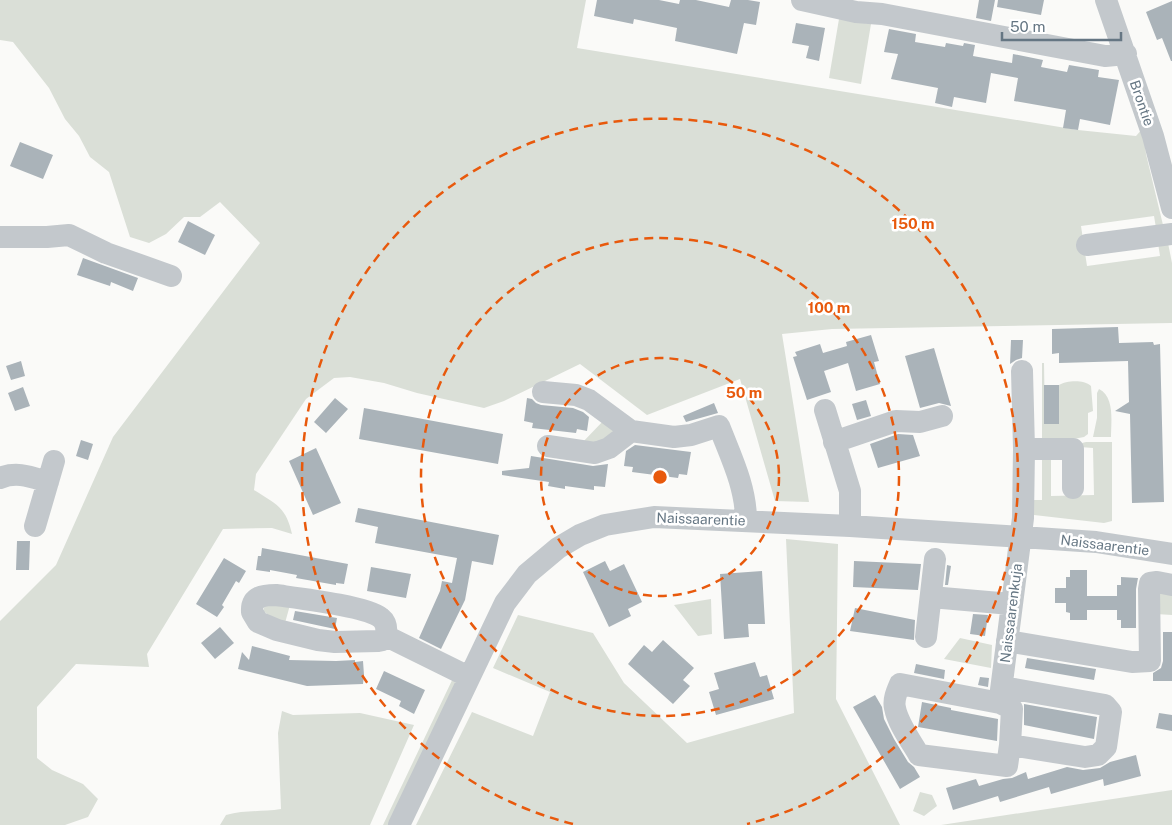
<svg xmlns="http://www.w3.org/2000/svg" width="1172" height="825" viewBox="0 0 1172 825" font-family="'Public Sans',sans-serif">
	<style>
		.green { fill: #dadfd7 }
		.building { fill: #aab3b9 }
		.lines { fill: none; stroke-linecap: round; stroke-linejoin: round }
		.minor { stroke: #c3c8cc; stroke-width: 22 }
		.ring { fill: none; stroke: #e8590c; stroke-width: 2.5; stroke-dasharray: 9 6 }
		.labels { text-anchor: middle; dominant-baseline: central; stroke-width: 5; stroke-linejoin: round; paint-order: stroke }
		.street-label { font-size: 14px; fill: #657683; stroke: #fff }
		.centre { fill: #e8590c; stroke: #fff; stroke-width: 2.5 }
		.ring-label { font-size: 15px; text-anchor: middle; font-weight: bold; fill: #e8590c; stroke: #fff; stroke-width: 5; stroke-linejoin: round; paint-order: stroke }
	</style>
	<rect width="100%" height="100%" fill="#fafaf8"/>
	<path class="green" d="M0,0H586L577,48L1078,130L1136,136L1143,128L1146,154L1163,225L1156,228L1154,216L1081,226L1087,266L1160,256L1158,243H1168L1172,263V323L832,329L782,334L809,502L775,501L740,379L647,415L580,364L504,401L484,408L417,393L384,383L350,377L334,378L306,399L256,474L254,490C276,504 286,507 292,534L272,528L223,529L147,654L149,667L76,664L37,707V758L52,770L83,784L98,799L88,817L65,825H0V621L56,565L113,437L260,243L220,202L200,217H184L166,234L149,243L130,237L109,172L90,157L79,136L65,119L49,88L13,42L0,40Z
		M839,19L871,24L861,84L829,78Z
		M1042,363H1044L1045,424H1059V385C1066,381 1083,379 1091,386L1093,411L1088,413V434L1084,437L1042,445Z
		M1099,389C1115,397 1111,422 1111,437H1093L1097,418V393Z
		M606,418L624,432L608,445H580Z
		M1086,442H1112V521L1104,523L1034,515L1029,500H1042V459L1051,457V496L1094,495L1093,448L1080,447L1082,443Z
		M786,539L838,544L836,699L900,825H416L472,712L533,736L550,692L493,668L518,615L593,633L624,683L687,743L794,713Z
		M1158,591L1172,592V615L1156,614Z
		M711,599L712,634L698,636L674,605Z
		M265,605H290L285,623L277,621L263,611Z
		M960,638L992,645L991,668L944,659Z
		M455,674L462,678L392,825H383Z
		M282,711L293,715L360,713L414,725L370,825H220L226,815C244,810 262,812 281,809L278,733Z
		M1172,790V825H941Z
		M920,792L932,795L937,806L924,816L913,811Z"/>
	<path class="building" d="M597,0H659L679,4L680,0H696L729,7L731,0H748L760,2L756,25L744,23L737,54L675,41L677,28L634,19L633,24L594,16Z
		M979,0H995L991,21L976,18Z
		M998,0H1044L1041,15L997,7Z
		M1172,1V61H1171L1162,38L1157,40L1146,12Z
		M796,23L825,28L819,61L806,58L809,46L792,43Z
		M889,29L916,34L915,42L945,47L946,43L963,46L964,43L975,45L973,56L1012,63L1013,54L1043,60L1041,67L1067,72L1069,65L1099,70L1098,77L1119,80L1110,125L1080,119L1078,130L1063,128L1066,110L1014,101L1018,78L991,73L986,103L954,97L952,107L935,103L938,88L891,79L898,54L884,52Z
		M20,142L53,155L43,179L10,166Z
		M188,221L215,235L205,255L178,242Z
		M83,258L138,278L133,291L111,282L110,286L77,275Z
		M1118,327L1119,343L1153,342L1154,345L1160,344L1164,502L1132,503L1130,414L1115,411L1129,402L1128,361L1059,363V353L1052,354V329Z
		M871,335L879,361L874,362L880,384L856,391L848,363L824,371L831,392L807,400L793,357L797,356L795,352L820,344L823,353L847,346L846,342Z
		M1011,340H1023L1022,358L1016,360L1010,364Z
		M934,348L951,406L939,403L920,408L905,356Z
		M21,361L25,376L11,380L6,366Z
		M1044,385H1059V424H1044Z
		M23,387L30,406L15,411L8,393Z
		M335,398L348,409L326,433L314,422Z
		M527,398L532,399L536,403L541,405L573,408L583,412L589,417L587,431L577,429L576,433L532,428L533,423L524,421Z
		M866,400L871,416L857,420L852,404Z
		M714,403L718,413L686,422L683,416Z
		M364,408L503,434L498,464L359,439Z
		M898,434L913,435L920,456L878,468L870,444Z
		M81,440L93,444L88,460L76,456Z
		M635,445L691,452L687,475L679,474L678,478L632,472L633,467L624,466L626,451Z
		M316,448L341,503L313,515L289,461Z
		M531,456L593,466L608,464L605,487L594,486V490L565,486V489L548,486L549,482L502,475V471L529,468Z
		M358,508L499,535L493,565L472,561L465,600L441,649L419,638L440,591L442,581L452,583L457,558L375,543L378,527L355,522Z
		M17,541H30L29,570H16Z
		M262,548L348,564L344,584L336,583V585L296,578L297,575L270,570V572L256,570L258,556H261Z
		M224,558L246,571L239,583L236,581L222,605L224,607L217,617L196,604Z
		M605,561L610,571L624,564L642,602L628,609L631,616L609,627L583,572Z
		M854,561L921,564L918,590L853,587Z
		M947,565L951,566L948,585H945Z
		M371,567L411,574L406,598L367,591Z
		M1070,570H1087V596H1117V585H1121V577L1138,578L1136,589V628H1121V620H1117V610H1087V620H1070V613L1066,612V603H1055V588H1066V577H1070Z
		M762,571L765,624H748L749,637L724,639L720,574Z
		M855,608L915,620L914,640L850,631Z
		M295,611L337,618L335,629L293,620Z
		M973,614L988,615L985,636L970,634Z
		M220,627L234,643L215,659L201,643Z
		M1163,632H1172V681H1153V673L1161,668L1163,661Z
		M663,640L694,668L683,680L690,686L673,704L628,664L644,645L652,652Z
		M252,646L290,656L289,660L336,661L355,660V662L363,661L364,675L363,684L307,686L238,669L242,652L249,660Z
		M1027,658L1096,669L1094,680L1025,668Z
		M755,662L760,677L767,675L774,699L716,715L709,692L719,689L714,673Z
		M916,664L945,670L944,679L914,673Z
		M384,671L425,690L414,714L399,706L401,701L376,689Z
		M980,677L989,678L988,687L978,685Z
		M875,695L882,707L884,719L894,739L908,762L914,767L920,777L900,789L853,707Z
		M922,702L951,708V710L998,719L997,741L918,727Z
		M1024,704L1097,717L1094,739L1024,725Z
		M1159,713L1172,715V731L1156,728Z
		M1136,755L1141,776L1104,786L1103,779L1051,794L1049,787L1000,802L998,796L953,810L946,788L976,779L979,786L1003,779L1012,778L1026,772L1028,779L1067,767L1083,770L1100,768L1110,762Z"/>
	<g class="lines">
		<path class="minor" d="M802,0L856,12L882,14L1105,56L1126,54
			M1106,0L1153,136L1172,208
			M0,237H47L69,235L106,253L171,276
			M1087,245L1172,234
			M543,392L576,395L589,400L631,431L674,437L691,435L719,426C731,457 746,487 746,520
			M825,410L850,491V526
			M834,442L896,421L920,422L942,416
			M548,446L595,453L609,448L631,431
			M1024,449H1073V488
			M0,478C17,471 31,477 48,482
			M35,526L54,461
			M276,595C297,598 367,606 381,618C386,622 387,629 386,636L383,640L378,641L335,642L318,640L277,630L258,622L252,612C251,596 264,595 276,595Z
			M931,597L1011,604
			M386,636L469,677
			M926,637L935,559
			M1007,641L1132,662L1150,661L1149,589L1150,583L1157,582L1172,585
			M1001,690L1008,688L1105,705L1111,712L1106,747L1098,755L1085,757L1010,745L1007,766L919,755C911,741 898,724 895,708C893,700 897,691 900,684L1000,703L1001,690L1023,518L1024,449L1022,371
			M1000,703L1012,709L1010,745
			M399,825L505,603L527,574L558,548L580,535L605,525L654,517L850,526L1021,537L1096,542L1172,554"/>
	</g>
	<g class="ring">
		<circle cx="660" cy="477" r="119"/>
		<circle cx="660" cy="477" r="239"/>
		<path d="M573 824A358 358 0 1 1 747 824"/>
	</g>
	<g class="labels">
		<g class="street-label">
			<text transform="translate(1142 103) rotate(71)">Brontie</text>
			<text transform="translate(701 519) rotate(2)">Naissaarentie</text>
			<text transform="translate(1105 545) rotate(7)">Naissaarentie</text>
			<text transform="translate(1011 613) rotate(-83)">Naissaarenkuja</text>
		</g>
	</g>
	<circle cx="660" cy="477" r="8" class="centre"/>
	<g class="ring-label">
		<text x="913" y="229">150 m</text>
		<text x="829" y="313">100 m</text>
		<text x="744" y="398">50 m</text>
	</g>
	<path d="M1002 32v8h119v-8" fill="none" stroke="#657683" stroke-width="2.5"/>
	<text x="1010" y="32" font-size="15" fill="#657683" stroke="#ffffff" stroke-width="4" paint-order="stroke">50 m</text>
</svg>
